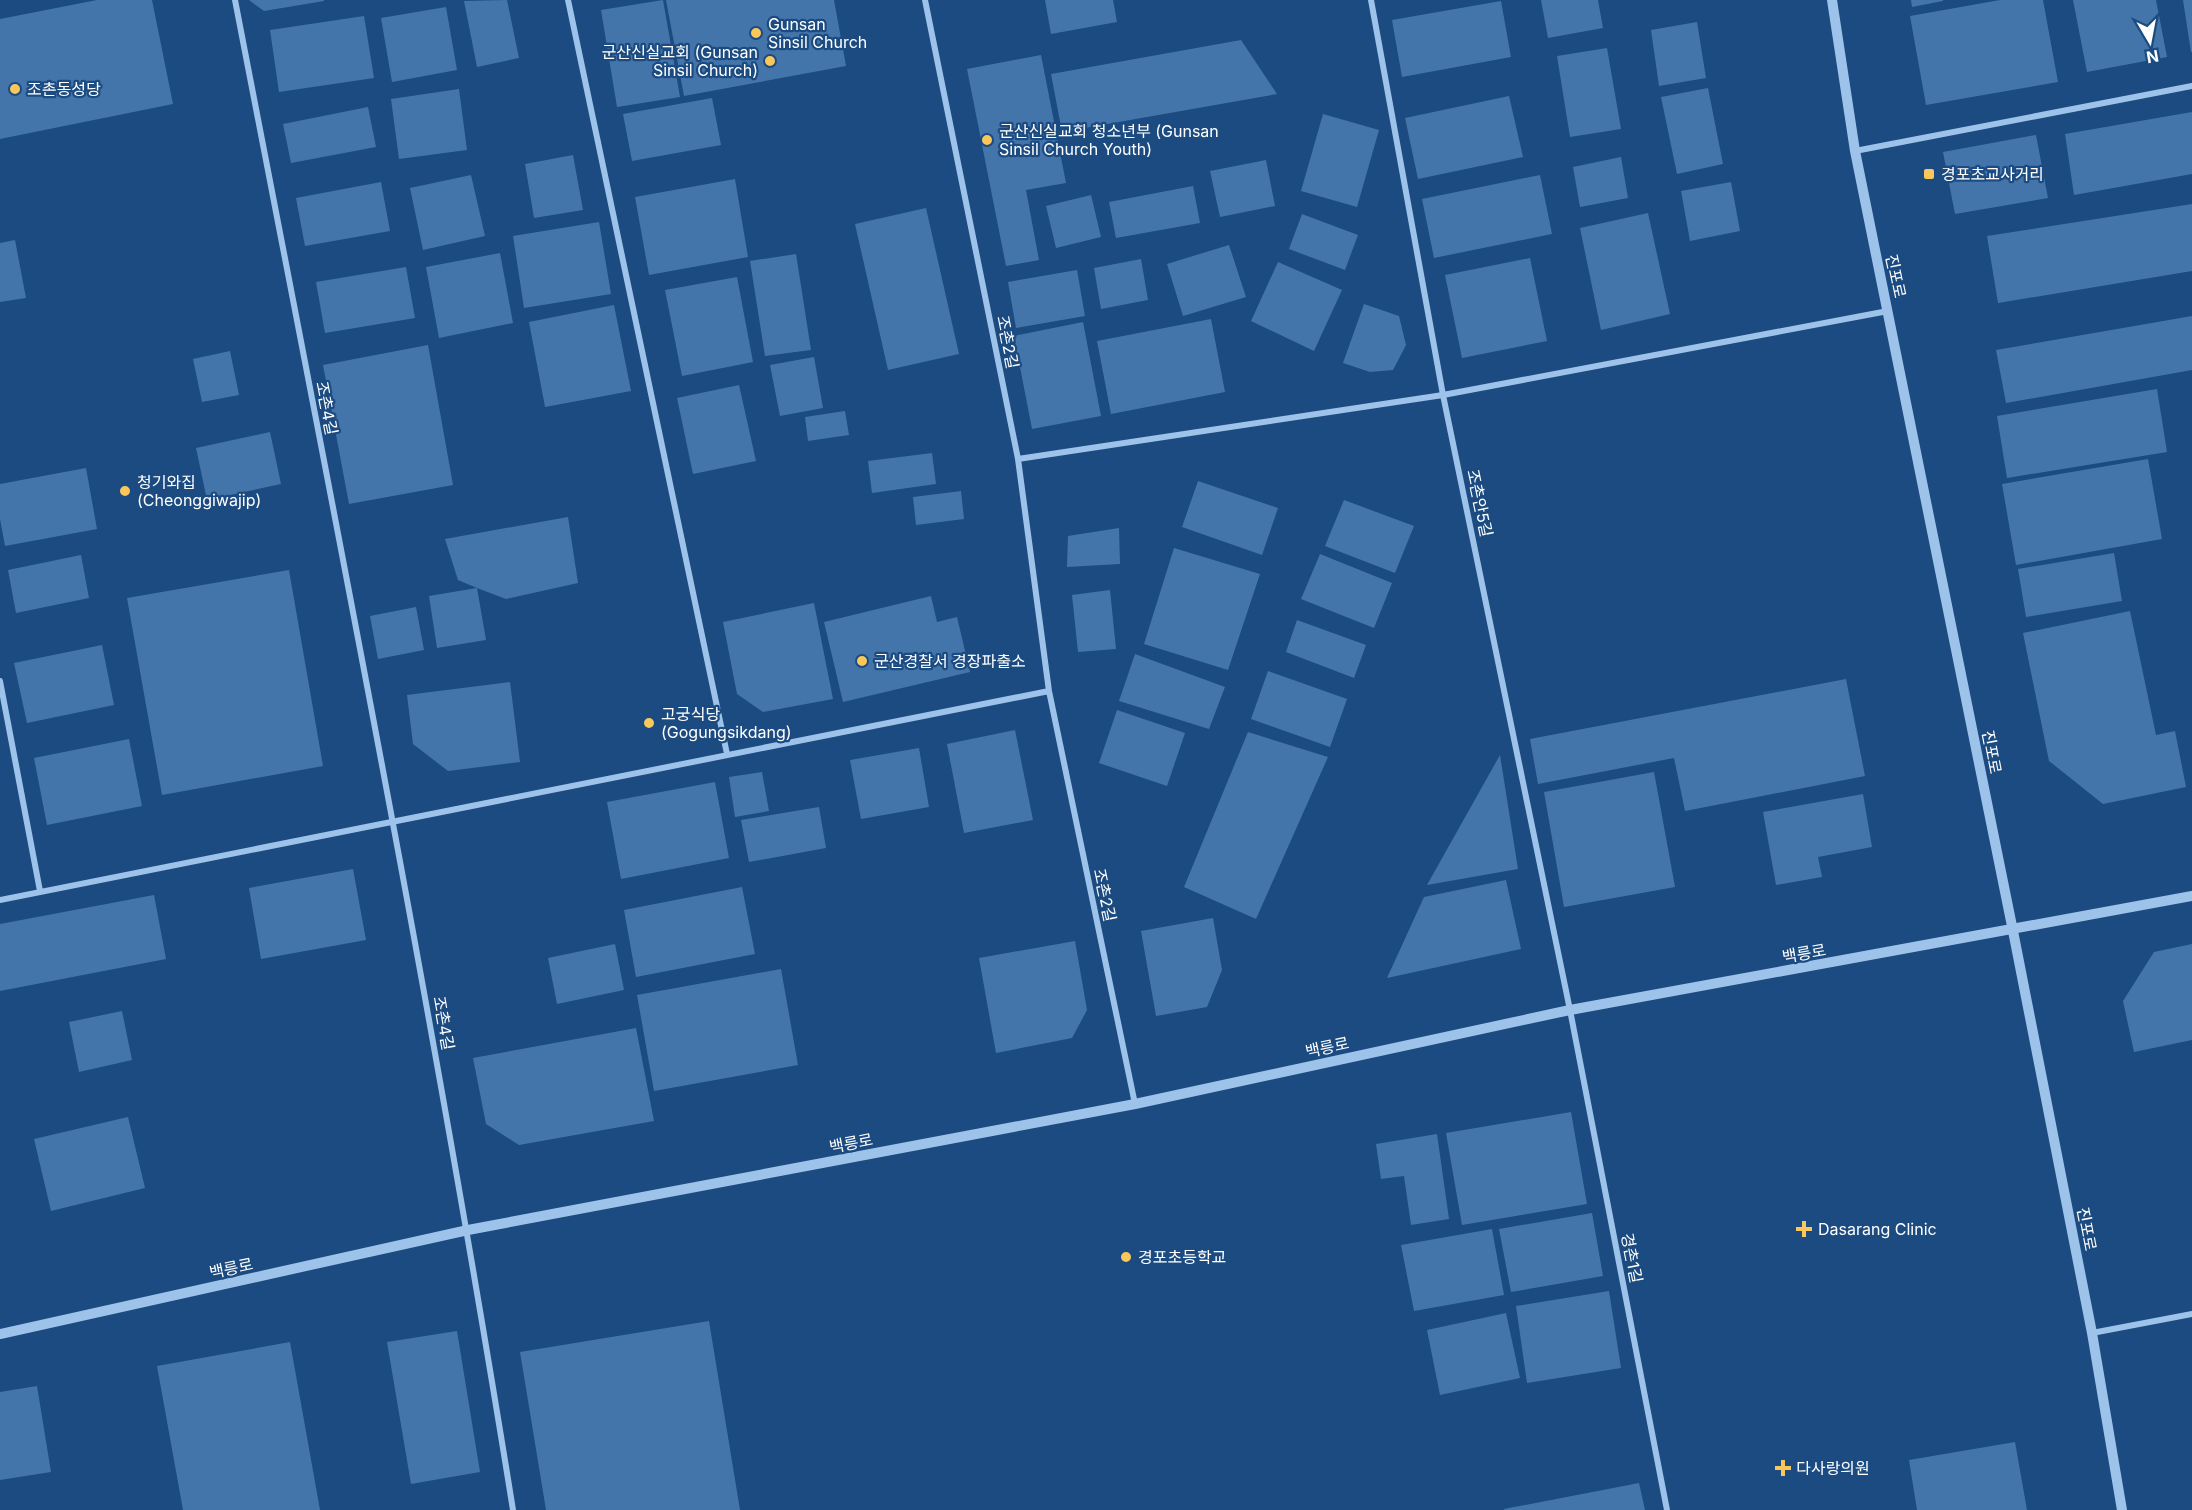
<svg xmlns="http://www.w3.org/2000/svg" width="2192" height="1510" viewBox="0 0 2192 1510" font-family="Inter,'Noto Sans KR',sans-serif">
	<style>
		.building { fill: #4475aa }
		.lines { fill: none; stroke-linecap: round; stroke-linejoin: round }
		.minor { stroke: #9ec3ea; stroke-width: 6 }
		.tertiary { stroke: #9ec3ea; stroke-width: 10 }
		.poi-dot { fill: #fbc75b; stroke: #1b4b80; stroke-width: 2 }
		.labels { text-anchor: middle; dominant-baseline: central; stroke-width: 4.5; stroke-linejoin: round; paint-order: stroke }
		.poi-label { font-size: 16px; fill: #fff; stroke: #1b4b80; text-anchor: start }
		.street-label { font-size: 16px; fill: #fff; stroke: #1b4b80 }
	</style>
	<rect width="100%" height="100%" fill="#1b4b80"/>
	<path class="building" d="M97,0H152L173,104L0,139V19Z
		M249,0H324V1L264,11Z
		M507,0L519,58L477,67L464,1Z
		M663,0L680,97L617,107L601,10Z
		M666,0H834L846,66L684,96Z
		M1045,0H1113L1117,22L1051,34Z
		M1541,0H1598L1603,28L1548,38Z
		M1911,0H1943V1L1912,7Z
		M2000,0H2043L2058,82L1926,105L1910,16Z
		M2073,0H2156L2167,57L2087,72Z
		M2183,0H2192V52H2191Z
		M1501,1L1511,57L1402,77L1392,20Z
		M446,7L457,70L392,82L381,18Z
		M364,16L374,78L279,92L270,30Z
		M1697,22L1706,78L1659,86L1651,30Z
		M1241,40L1277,94L1062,132L1051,74Z
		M1607,48L1621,129L1570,137L1557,56Z
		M1041,55L1066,183L1026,190L1039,260L1006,266L967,69Z
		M1708,88L1723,164L1677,174L1661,97Z
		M459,89L467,150L399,159L391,99Z
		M1509,96L1523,157L1418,179L1405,118Z
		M712,98L721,145L632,161L623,114Z
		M368,107L376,147L291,163L283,124Z
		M2192,112V174L2074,195L2065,134Z
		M1323,114L1379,130L1357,207L1301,191Z
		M2036,135L2048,198L1955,214L1943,152Z
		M573,155L583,210L534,218L525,164Z
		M1621,157L1628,198L1580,207L1573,167Z
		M1266,160L1275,206L1220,217L1210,171Z
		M471,175L485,236L423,250L410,188Z
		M1540,175L1552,234L1434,258L1422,199Z
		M735,179L748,257L649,275L635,197Z
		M381,182L390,231L305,246L296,198Z
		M1731,182L1740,231L1690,241L1681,191Z
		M1193,186L1200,223L1116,238L1109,202Z
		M1091,195L1101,237L1056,248L1046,206Z
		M2192,204V271L1998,303L1987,236Z
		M926,208L959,354L888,370L855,224Z
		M1648,213L1670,314L1601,330L1580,228Z
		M1302,214L1358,235L1345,270L1289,249Z
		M599,222L611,294L524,308L513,236Z
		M15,240L26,298L0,302V243Z
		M1229,245L1246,297L1183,316L1167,264Z
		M500,253L513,323L439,338L426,267Z
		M796,254L811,350L765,356L750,261Z
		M1530,258L1547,341L1462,358L1445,275Z
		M1141,259L1148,300L1101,309L1094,268Z
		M1278,262L1342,290L1314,351L1251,321Z
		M406,267L415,318L325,333L316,282Z
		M1077,270L1085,316L1016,328L1008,282Z
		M737,277L753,362L682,376L665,290Z
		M1364,304L1399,316L1406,345L1393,370L1370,372L1343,363Z
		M614,305L631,391L545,407L529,322Z
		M2192,316V370L2006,403L1996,350Z
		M1211,319L1225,392L1111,414L1097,341Z
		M1083,322L1101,416L1032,429L1014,336Z
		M428,345L453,485L349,504L323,365Z
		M230,351L239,395L202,402L193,359Z
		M814,357L823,408L780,416L770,365Z
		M739,385L756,461L693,474L677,398Z
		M2157,389L2167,452L2007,478L1997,416Z
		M845,411L849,435L808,441L805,417Z
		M270,432L281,484L207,500L196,448Z
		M932,453L936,484L872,493L868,461Z
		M2148,459L2162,539L2016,565L2002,484Z
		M86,468L97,529L5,546L0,519V484Z
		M1198,481L1278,508L1262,555L1182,527Z
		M961,491L964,519L916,525L913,497Z
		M1344,500L1414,526L1395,573L1325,546Z
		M568,517L578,583L506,599L477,588L486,640L437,648L429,596L477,588L458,580L445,539Z
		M1119,528L1120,564L1067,567L1068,536Z
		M1174,548L1260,574L1228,670L1144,644Z
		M2114,553L2122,601L2026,617L2018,569Z
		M1320,554L1392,583L1374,628L1301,599Z
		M81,555L89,598L16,613L8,570Z
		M289,570L323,766L162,795L127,598Z
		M1110,590L1116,649L1078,652L1072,595Z
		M931,596L937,622L957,617L970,672L843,702L824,622Z
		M814,603L833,699L763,712L737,694L723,622Z
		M416,607L424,650L378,659L370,616Z
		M2130,611L2156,735L2175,731L2186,787L2103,804L2049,761L2023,633Z
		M1297,620L1366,645L1354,678L1286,652Z
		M102,645L114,705L27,723L14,663Z
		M1135,654L1225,687L1209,729L1119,701Z
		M1268,671L1347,699L1330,747L1251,719Z
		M1846,679L1865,776L1685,811L1674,758L1538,784L1530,739Z
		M510,682L520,762L448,771L413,744L407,695Z
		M1117,710L1185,733L1167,786L1099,763Z
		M1015,730L1033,820L964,833L947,744Z
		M1248,732L1328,757L1256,919L1184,887Z
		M129,739L142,806L47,825L34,758Z
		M919,748L929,807L861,819L850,760Z
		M1500,755L1518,869L1427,885Z
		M762,772L769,811L735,817L729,777Z
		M1654,772L1675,887L1564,907L1544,792Z
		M715,782L729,858L621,879L607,802Z
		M1863,794L1872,847L1818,857L1822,877L1776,885L1763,812Z
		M819,807L826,848L749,862L741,820Z
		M353,869L366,940L261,959L249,888Z
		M1506,880L1521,949L1387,978L1424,897Z
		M742,887L755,954L636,977L624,910Z
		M154,895L166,959L0,991V924Z
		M1213,918L1222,970L1207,1007L1156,1016L1141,931Z
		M1075,941L1087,1010L1072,1038L996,1053L979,958Z
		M615,944L624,990L557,1004L548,958Z
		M2192,944V1040L2134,1052L2123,1001L2154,952Z
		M781,969L798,1065L654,1091L637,995Z
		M122,1011L132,1060L79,1072L69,1022Z
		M636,1028L654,1121L519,1145L486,1124L473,1058Z
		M1571,1112L1587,1204L1462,1225L1446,1133Z
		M128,1117L145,1188L51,1211L34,1139Z
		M1437,1134L1449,1219L1411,1225L1404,1176L1381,1179L1376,1144Z
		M1592,1213L1603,1276L1511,1292L1499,1229Z
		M1492,1229L1504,1295L1414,1311L1401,1245Z
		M1609,1291L1621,1368L1527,1383L1516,1306Z
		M1506,1313L1520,1378L1440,1395L1427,1330Z
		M709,1321L740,1510H546L520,1352Z
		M457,1331L480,1472L411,1484L387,1342Z
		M290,1342L320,1510H183L157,1366Z
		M37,1386L51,1472L0,1480V1392Z
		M2015,1442L2027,1510H1917L1909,1460Z
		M1639,1483L1645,1510H1504V1509Z"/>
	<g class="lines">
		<path class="minor" d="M235,0C332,503 432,1005 513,1510
			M568,0L727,754
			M925,0L1018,459L1049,691L1135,1104
			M1371,0L1443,395L1570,1010L1667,1510
			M1855,151L2192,86
			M1018,459L1443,395L1888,311
			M0,681L40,891
			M0,900L1049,691
			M2092,1333L2192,1314"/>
		<path class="tertiary" d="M1832,0L1855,151L2013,931L2092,1333L2122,1510
			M0,1334L468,1230L1135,1104L1570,1010L2192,896"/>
	</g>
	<g class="poi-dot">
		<circle cx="756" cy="33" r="6"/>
		<circle cx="770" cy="61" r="6"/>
		<circle cx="15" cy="89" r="6"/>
		<circle cx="987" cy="140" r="6"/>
		<rect x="1923" y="168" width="12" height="12" rx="3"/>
		<circle cx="125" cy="491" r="6"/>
		<circle cx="862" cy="661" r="6"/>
		<circle cx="649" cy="723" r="6"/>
		<path d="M1801 1220h6v6h6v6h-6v6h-6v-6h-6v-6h6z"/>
		<circle cx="1126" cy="1257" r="6"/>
		<path d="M1780 1459h6v6h6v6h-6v6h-6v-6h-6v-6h6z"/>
	</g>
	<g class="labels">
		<g class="poi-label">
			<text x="768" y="24">Gunsan<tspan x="768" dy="18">Sinsil Church</tspan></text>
			<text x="758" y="52" text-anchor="end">군산신실교회 (Gunsan<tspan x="758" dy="18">Sinsil Church)</tspan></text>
			<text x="27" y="89">조촌동성당</text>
			<text x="999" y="131">군산신실교회 청소년부 (Gunsan<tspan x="999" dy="18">Sinsil Church Youth)</tspan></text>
			<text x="1941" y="174">경포초교사거리</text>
			<text x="137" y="482">청기와집<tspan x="137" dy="18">(Cheonggiwajip)</tspan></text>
			<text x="874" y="661">군산경찰서 경장파출소</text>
			<text x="661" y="714">고궁식당<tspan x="661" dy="18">(Gogungsikdang)</tspan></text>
			<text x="1818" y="1229">Dasarang Clinic</text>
			<text x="1138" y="1257">경포초등학교</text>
			<text x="1796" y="1468">다사랑의원</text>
		</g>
		<g class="street-label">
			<text transform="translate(1896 276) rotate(78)">진포로</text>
			<text transform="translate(1008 342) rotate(79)">조촌2길</text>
			<text transform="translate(327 408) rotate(79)">조촌4길</text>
			<text transform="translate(1480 503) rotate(78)">조촌안5길</text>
			<text transform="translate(1992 752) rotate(79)">진포로</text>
			<text transform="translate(1105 895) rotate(78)">조촌2길</text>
			<text transform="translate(1804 953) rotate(-10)">백릉로</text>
			<text transform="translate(444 1023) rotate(80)">조촌4길</text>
			<text transform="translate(1327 1047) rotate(-12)">백릉로</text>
			<text transform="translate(851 1143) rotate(-11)">백릉로</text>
			<text transform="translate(2087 1229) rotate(79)">진포로</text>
			<text transform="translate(1632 1258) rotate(79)">경촌1길</text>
			<text transform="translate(231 1268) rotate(-12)">백릉로</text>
		</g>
	</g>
	<g transform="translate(2150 42) rotate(170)" stroke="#1b4b80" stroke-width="4.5" paint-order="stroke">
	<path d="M0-4.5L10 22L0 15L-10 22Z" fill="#ffffff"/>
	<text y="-9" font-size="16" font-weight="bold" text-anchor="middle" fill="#ffffff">N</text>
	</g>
</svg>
